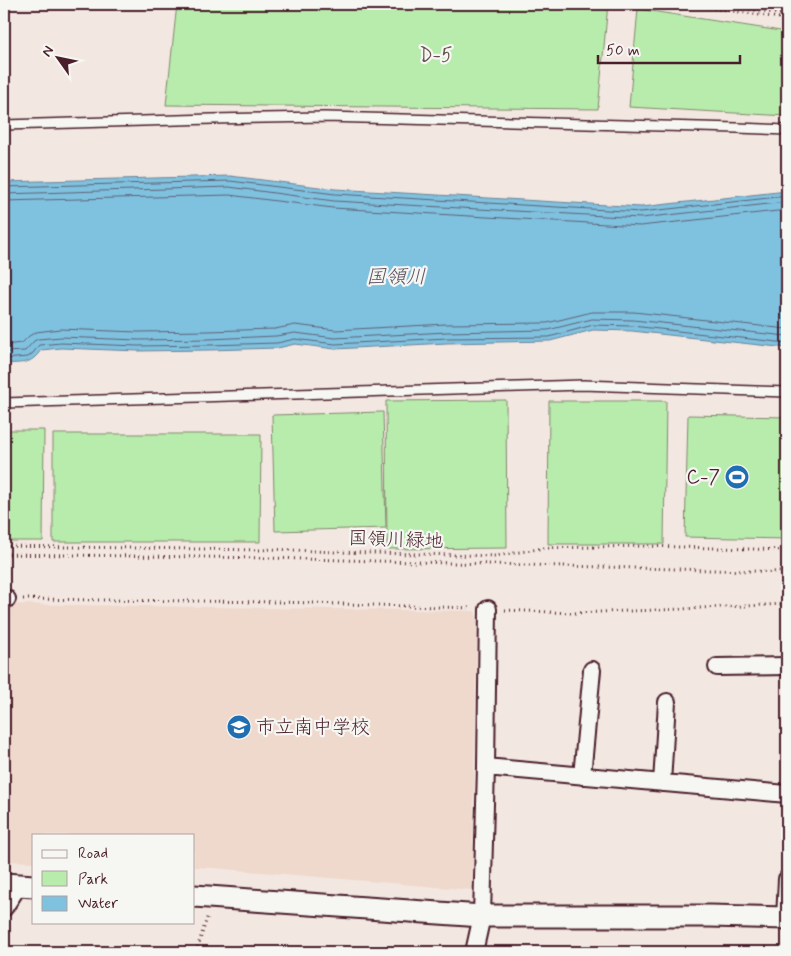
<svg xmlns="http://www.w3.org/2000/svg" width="791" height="956" viewBox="0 0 791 956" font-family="Mynerve,'Klee One',sans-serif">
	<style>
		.built { fill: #efd8cc }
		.green { fill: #b8ecad; stroke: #81866c }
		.water { fill: #7fc2e0; stroke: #6a8198 }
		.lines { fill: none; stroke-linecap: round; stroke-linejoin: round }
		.shore { stroke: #5f6073; stroke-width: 1 }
		.service-casing { stroke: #4a1f2b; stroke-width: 12 }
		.minor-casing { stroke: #4a1f2b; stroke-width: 20 }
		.tertiary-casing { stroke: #4a1f2b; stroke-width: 25 }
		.path { stroke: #4a1f2b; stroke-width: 3; stroke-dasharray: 1 4; stroke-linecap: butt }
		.service { stroke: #f6f6f2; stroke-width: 9 }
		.minor { stroke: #f6f6f2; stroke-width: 16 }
		.tertiary { stroke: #f6f6f2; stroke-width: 21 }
		.labels { text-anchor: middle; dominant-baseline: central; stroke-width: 4.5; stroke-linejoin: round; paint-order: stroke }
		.park-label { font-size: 19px; fill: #66524c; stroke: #f6f6f2 }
		.poi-label { font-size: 19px; fill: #4a1f2b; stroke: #f6f6f2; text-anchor: end }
		.street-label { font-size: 19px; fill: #4a1f2b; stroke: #f6f6f2 }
		.water-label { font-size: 20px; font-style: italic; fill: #5a5061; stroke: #f6f6f2 }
	</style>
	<rect width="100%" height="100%" fill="#f3e8e1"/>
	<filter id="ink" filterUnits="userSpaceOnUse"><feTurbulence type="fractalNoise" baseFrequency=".02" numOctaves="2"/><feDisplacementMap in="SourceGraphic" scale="10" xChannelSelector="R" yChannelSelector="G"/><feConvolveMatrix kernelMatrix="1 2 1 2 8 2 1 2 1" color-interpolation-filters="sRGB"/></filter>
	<g filter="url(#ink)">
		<path class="built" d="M4,604L475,611L477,619L472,890L213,868L194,867V835H34V862L4,861Z"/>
		<path class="green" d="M177,4H608L598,109L166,105Z
			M638,9L787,32V116L629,107Z
			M506,400L507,548L387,549L386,401Z
			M549,401H666L664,544H548Z
			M383,412L386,528L275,531L272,415Z
			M688,415L787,417V539L685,537Z
			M4,430H44L43,541H4Z
			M53,434H261L260,542H53Z"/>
		<path class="water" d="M230,176L335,189L641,207L787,191V348L632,331L593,330L550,341L447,343L335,349L295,344L278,348L209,350L138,351L61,348L41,350C30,366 22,362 4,364V182Z"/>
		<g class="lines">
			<path class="shore" d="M4,187L230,181L335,194L641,212L787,196
				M4,194L229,187L334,201L641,218L787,202
				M4,201L229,195L333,208L640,226L787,210
				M4,345L22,343L29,336L36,332L60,329L138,332L208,331L275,329L295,325L336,330L446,324L547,323L592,312H634L787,329
				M4,352L25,351L34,341L38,339L61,337L138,340L209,339L276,336L295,333L335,338L447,332L548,330L592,319L633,320L787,336
				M4,359L28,357L33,353L39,345L61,343L138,346L209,345L277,343L295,339L335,344L447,338L549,337L593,325L632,326L787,343"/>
			<defs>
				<path id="service" d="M4,125L212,119L325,117L737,128L787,130
					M4,403L583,385L787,392"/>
				<path id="minor" d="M4,598L7,599
					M488,609L486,767L787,794
					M717,667L787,666
					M582,776L592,670
					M662,783L667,702
					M4,908L19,885
					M785,918L787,879
					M474,952L482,916L486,767"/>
				<path id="tertiary" d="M4,884L34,886
					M194,896L482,916H710L787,918"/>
			</defs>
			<use href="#service" class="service-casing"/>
			<use href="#minor" class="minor-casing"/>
			<use href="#tertiary" class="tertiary-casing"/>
			<path class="path" d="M684,4L787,19
				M715,4L787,15
				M4,546L263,550L271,549L334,552L496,556L544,548L645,546L787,550
				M4,554L267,558L787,572
				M23,599L279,602L472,608
				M505,610L572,613L658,610L787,604
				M196,952L208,915"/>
			<use href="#service" class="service"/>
			<use href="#minor" class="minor"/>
			<use href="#tertiary" class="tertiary"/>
		</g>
	</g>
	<defs>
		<symbol id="stadium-disc" viewBox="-11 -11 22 22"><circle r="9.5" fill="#1f6fb2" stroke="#f6f6f2"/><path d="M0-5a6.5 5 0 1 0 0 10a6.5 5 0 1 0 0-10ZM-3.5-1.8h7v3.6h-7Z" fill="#fff"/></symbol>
		<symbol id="school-disc" viewBox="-11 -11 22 22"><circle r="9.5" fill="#1f6fb2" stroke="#f6f6f2"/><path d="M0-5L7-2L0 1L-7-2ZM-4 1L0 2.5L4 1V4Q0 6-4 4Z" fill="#fff"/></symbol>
	</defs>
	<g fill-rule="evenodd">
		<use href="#stadium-disc" x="723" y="463" width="28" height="28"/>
		<use href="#school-disc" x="225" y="713" width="28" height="28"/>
	</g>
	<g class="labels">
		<g class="park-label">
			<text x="436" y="55">D-5</text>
		</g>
		<g class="poi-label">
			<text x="720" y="477">C-7</text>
			<text x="256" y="727" text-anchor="start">市立南中学校</text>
		</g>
		<g class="street-label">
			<text transform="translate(396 540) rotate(2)">国領川緑地</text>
		</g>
		<g class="water-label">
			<text x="396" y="277">国領川</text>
		</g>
	</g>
	<rect width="791" height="956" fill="none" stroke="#f6f6f2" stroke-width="20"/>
	<rect x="10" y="10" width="771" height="936" fill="none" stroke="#4a1f2b" stroke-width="2" filter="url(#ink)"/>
	<rect x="32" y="834" width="162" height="90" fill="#f6f6f2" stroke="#b1a0a2"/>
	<rect x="42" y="850" width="25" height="8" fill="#f6f6f2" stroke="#b1a0a2"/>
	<text x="78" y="858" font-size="15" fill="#4a1f2b">Road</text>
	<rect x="42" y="871" width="25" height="15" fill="#b8ecad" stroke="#b1a0a2"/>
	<text x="78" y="884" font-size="15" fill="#4a1f2b">Park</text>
	<rect x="42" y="896" width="25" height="15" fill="#7fc2e0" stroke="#b1a0a2"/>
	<text x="78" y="908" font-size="15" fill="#4a1f2b">Water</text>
	<g transform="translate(58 58) rotate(303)" stroke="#f6f6f2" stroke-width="4" paint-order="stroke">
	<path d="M0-4L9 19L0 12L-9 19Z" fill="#4a1f2b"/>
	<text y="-8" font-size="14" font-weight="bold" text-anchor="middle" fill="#4a1f2b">N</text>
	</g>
	<path d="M598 55v8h142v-8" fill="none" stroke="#4a1f2b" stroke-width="2.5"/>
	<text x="606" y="55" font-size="15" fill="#4a1f2b" stroke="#f6f6f2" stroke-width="4" paint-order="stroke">50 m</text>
</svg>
